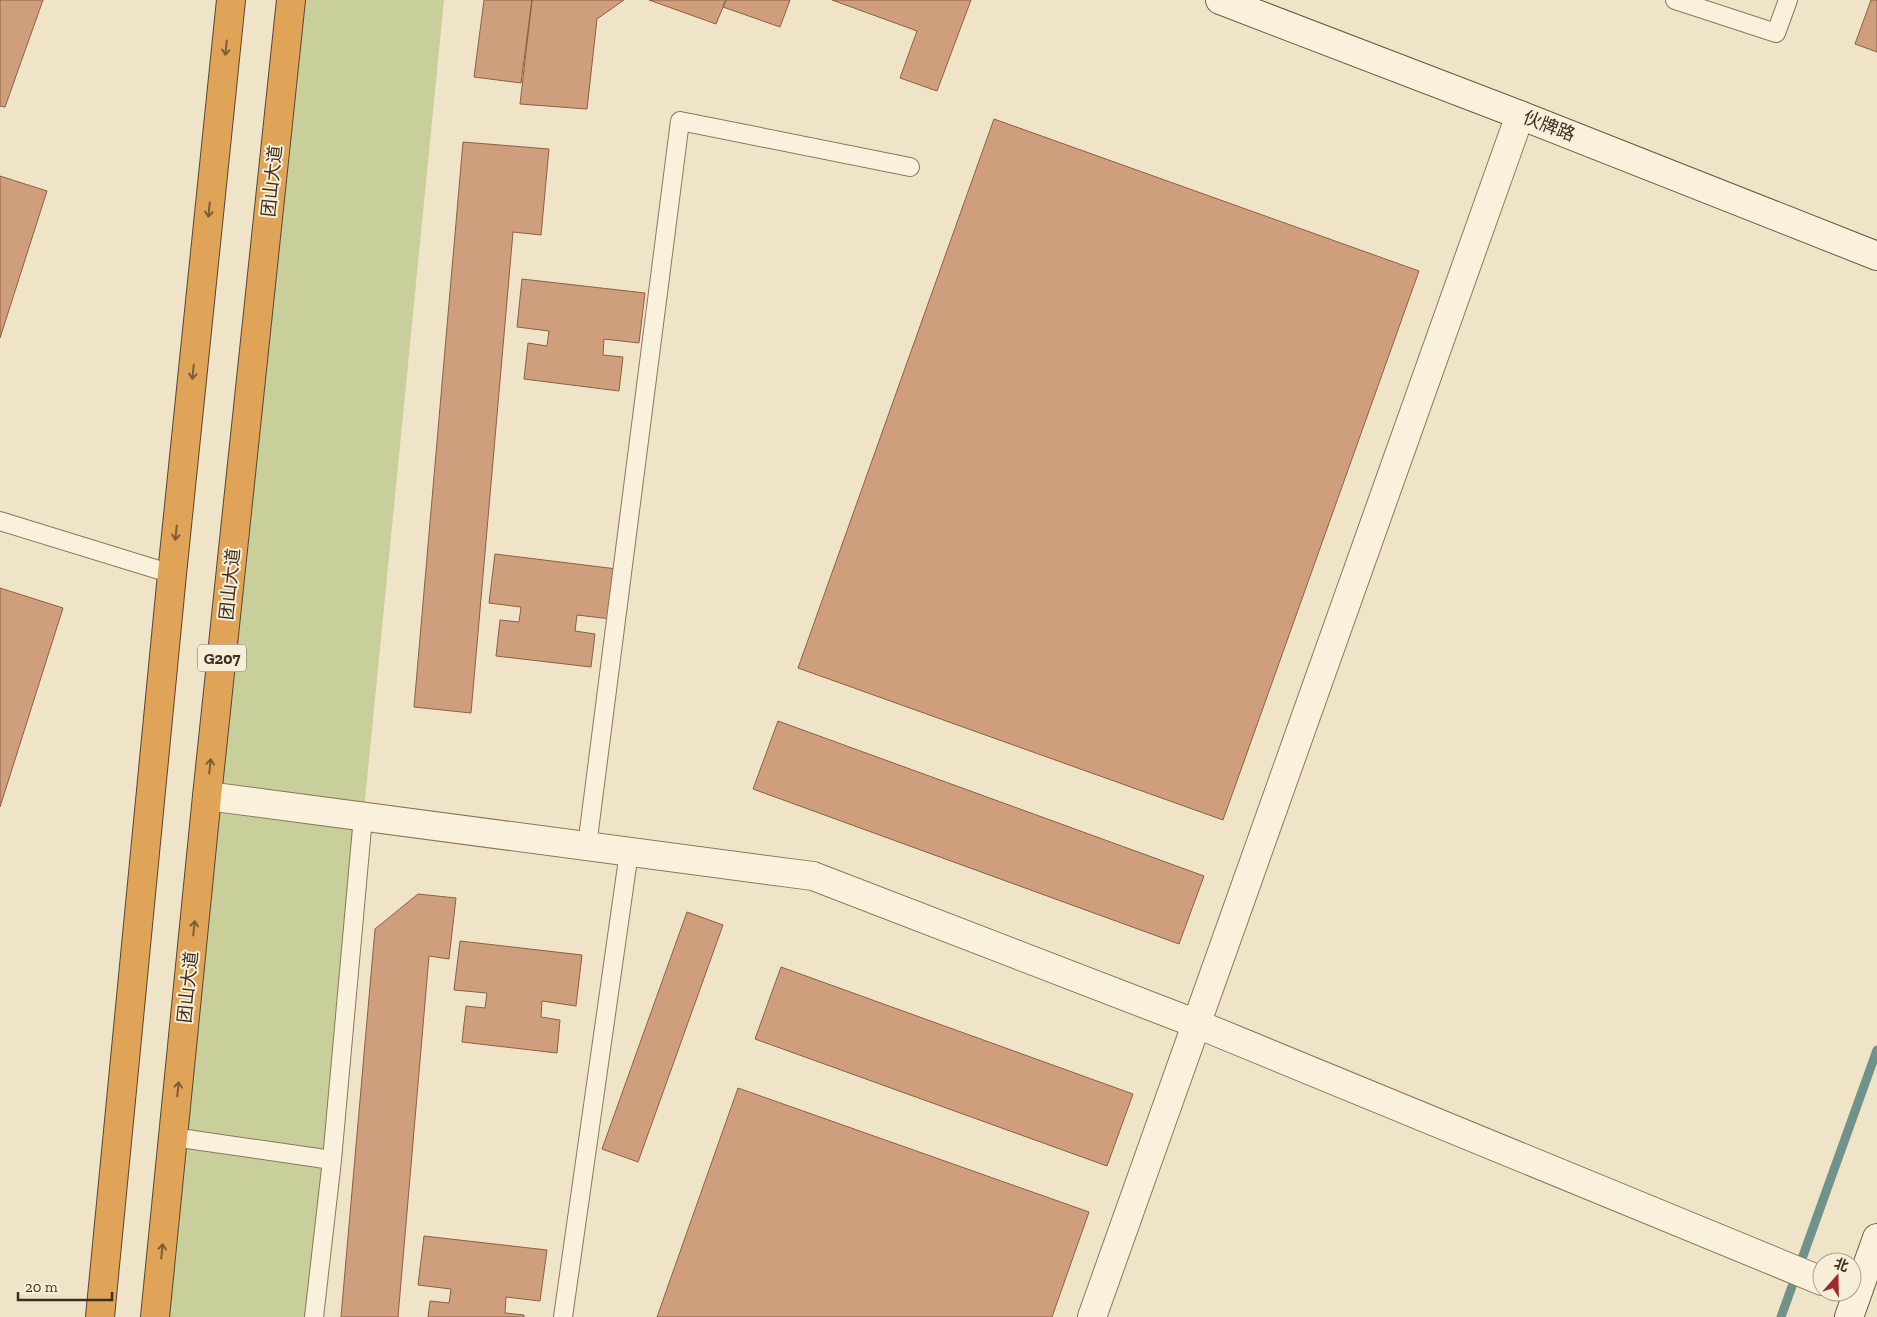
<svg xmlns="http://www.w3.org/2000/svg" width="1877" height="1317" viewBox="0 0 1877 1317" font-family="'Zilla Slab','Noto Sans SC',serif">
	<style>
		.green { fill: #c9cf9b }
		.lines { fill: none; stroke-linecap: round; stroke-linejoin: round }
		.stream { stroke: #6f938a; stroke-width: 9 }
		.building { fill: #cf9f7d; stroke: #8d5f41 }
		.lane-casing { stroke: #8d765c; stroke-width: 20 }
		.street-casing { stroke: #8d765c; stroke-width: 30 }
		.secondary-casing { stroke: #6f573f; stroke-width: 30 }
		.highway-casing { stroke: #5b4430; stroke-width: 30 }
		.lane { stroke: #faf1dc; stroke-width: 18 }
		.street { stroke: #faf1dc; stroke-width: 28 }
		.secondary { stroke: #faf1dc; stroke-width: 28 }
		.highway { stroke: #e0a458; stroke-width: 28 }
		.oneway { stroke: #7e5d36 }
		.labels { text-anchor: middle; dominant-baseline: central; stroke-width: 4; stroke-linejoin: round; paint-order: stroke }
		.shield { fill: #f7eed8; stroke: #756857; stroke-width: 1 }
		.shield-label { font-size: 16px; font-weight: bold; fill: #3d2e20 }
		.street-label { font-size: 18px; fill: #3d2e20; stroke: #f7eed8 }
	</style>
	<rect width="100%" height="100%" fill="#f0e4c8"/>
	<path class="green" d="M291,0H444L314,1317H155Z"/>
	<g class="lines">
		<path class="stream" d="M1781,1317L1877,1050"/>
	</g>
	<path class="building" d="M0,0H43L5,107L0,106Z
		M484,0H532L521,83L474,77Z
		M532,0H624L597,19L587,109L520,104Z
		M649,0H726L716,24Z
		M726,0H790L780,27L723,7Z
		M832,0H971L937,91L900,78L917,31Z
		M1871,0H1877V52L1855,44Z
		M994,119L1419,271L1223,820L798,668Z
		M463,142L549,149L541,235L513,232L471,713L414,707Z
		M0,176L47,191L0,338Z
		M522,279L645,293L639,343L604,339L603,355L623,357L619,391L524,379L528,343L547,346L549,331L517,327Z
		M495,554L617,569L611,619L577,615L575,631L595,634L591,667L496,656L500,620L519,622L521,607L489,603Z
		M0,588L63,608L0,807Z
		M778,721L1204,876L1179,944L753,789Z
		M418,894L456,898L449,959L429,956L398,1317H341L375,929Z
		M687,912L723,925L638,1162L602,1149Z
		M460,941L582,955L576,1006L542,1001L541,1017L560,1020L557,1053L462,1042L466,1006L485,1008L487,993L454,990Z
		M781,967L1133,1094L1107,1166L755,1039Z
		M738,1088L1089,1212L1052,1317H657Z
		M424,1236L547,1250L540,1301L506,1297L505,1313L524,1315V1317H428L430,1301L449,1303L451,1289L418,1285Z"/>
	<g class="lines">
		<defs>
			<path id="lane" d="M1675,0L1776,33L1788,0
				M0,521L172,574
				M587,846L680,121L910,167
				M173,1137L332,1160
				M314,1317L332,1160L363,817
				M563,1317L629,852"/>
			<path id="street" d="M207,796L813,876L1197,1024L1822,1281
				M1092,1317L1520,115"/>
			<path id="secondary" d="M1220,0L1520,115L1877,256
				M1849,1317L1877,1238"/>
			<path id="highway" d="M100,1317L172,574L231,0
				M155,1317L207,796L291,0"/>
		</defs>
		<use href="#lane" class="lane-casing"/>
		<use href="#street" class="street-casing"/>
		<use href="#secondary" class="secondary-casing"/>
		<use href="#highway" class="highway-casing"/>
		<use href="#lane" class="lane"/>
		<use href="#street" class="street"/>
		<use href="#secondary" class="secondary"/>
		<use href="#highway" class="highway"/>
	</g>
	<defs><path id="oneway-shaft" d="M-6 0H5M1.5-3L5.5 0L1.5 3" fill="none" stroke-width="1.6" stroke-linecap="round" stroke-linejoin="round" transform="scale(1.25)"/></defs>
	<g class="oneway">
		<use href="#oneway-shaft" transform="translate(226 48) rotate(96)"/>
		<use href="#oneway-shaft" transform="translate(209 210) rotate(96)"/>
		<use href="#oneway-shaft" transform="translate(193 372) rotate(96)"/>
		<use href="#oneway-shaft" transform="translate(176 533) rotate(96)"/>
		<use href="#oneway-shaft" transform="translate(210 766) rotate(-84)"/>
		<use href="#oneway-shaft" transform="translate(194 928) rotate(-84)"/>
		<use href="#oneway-shaft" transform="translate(178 1089) rotate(-84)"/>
		<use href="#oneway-shaft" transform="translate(162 1251) rotate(-84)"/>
	</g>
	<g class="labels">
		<rect class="shield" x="198" y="644.5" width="48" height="27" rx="4"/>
		<g class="shield-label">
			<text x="222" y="658">G207</text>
		</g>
		<g class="street-label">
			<text transform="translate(1549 126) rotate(21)">伙牌路</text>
			<text transform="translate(272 181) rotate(-84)">团山大道</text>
			<text transform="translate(230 584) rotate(-84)">团山大道</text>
			<text transform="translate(188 987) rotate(-84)">团山大道</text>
		</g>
	</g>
	<g transform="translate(1837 1277) rotate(20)"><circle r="24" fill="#f7eed8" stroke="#ada18e"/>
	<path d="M0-4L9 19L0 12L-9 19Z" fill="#9e2a2b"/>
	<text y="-8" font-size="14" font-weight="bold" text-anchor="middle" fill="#3d2e20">北</text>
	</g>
	<path d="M18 1292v8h94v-8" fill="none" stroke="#3d2e20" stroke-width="2.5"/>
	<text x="25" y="1292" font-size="15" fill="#3d2e20" stroke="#f7eed8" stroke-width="4" paint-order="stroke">20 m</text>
</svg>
